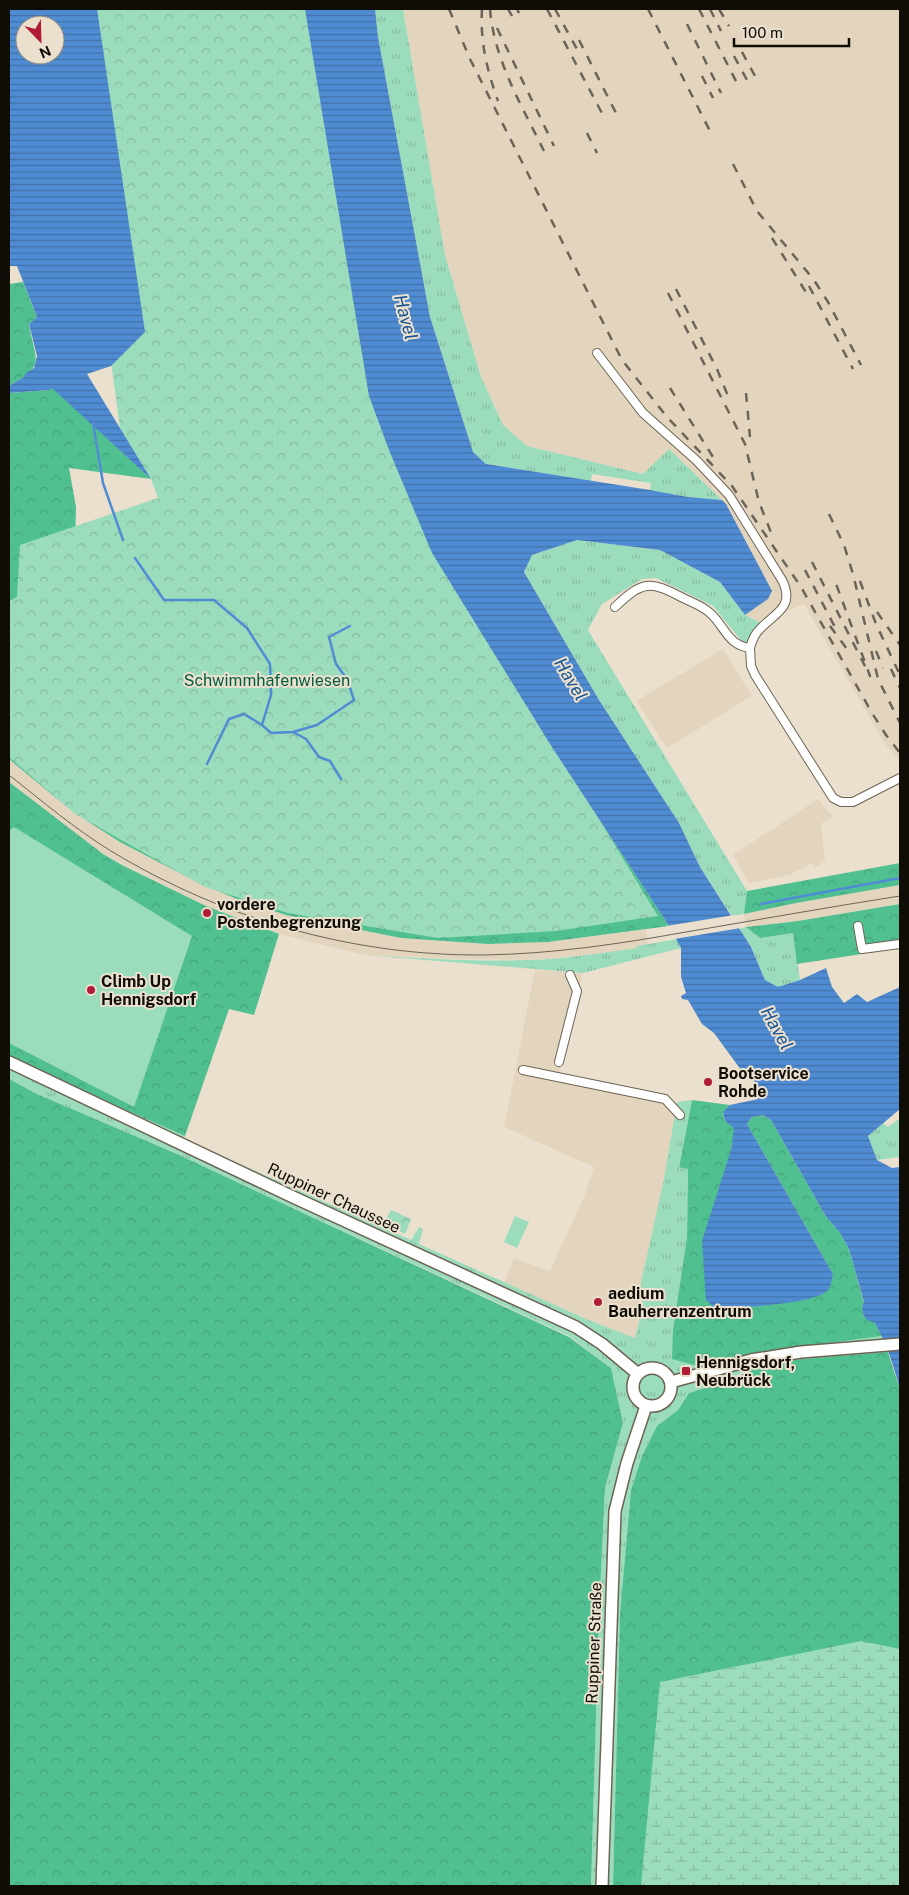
<svg xmlns="http://www.w3.org/2000/svg" width="909" height="1895" viewBox="0 0 909 1895" font-family="'Public Sans',sans-serif">
	<style>
		.built { fill: #e3d5bd }
		.grass { fill: url(#grass-tufts) }
		.forest { fill: url(#forest-crowns) }
		.wetland { fill: url(#wetland-marsh) }
		.park { fill: url(#park-crowns) }
		.garden { fill: #9bdcbc }
		.water { fill: url(#water-rules); fill-rule: evenodd }
		.pier { fill: #ebe0ce }
		.lines { fill: none; stroke-linecap: round; stroke-linejoin: round }
		.stream { stroke: #508cd3; stroke-width: 2.5 }
		.minor-casing { stroke: #6c6353; stroke-width: 10 }
		.secondary-casing { stroke: #6c6353; stroke-width: 14 }
		.minor { stroke: #fff; stroke-width: 8 }
		.secondary { stroke: #fff; stroke-width: 11 }
		.tram { stroke: #6a6459; stroke-width: 1 }
		.rail { stroke: #6a6459; stroke-width: 2.5; stroke-dasharray: 9 9; stroke-linecap: butt }
		.poi-dot { fill: #b01c37; stroke: #ebe0ce; stroke-width: 2 }
		.labels { text-anchor: middle; dominant-baseline: central; stroke-width: 4; stroke-linejoin: round; paint-order: stroke }
		.park-label { font-size: 16px; fill: #005e40; stroke: #ebe0ce }
		.poi-label { font-size: 16px; font-weight: bold; fill: #100d07; stroke: #ebe0ce; text-anchor: start }
		.street-label { font-size: 16px; fill: #100d07; stroke: #ebe0ce }
		.water-label { font-size: 18px; font-style: italic; fill: #135293; stroke: #ebe0ce }
	</style>
	<defs>
		<pattern id="grass-tufts" width="24" height="20" patternUnits="userSpaceOnUse" patternTransform="scale(1.25)"><rect width="24" height="20" fill="#9bdcbc"/><path d="M3 7l-1-3M5 7V3M7 7l1-3M15 17l-1-3M17 17v-4M19 17l1-3" fill="none" stroke="#84bca0"/></pattern>
		<pattern id="forest-crowns" width="20" height="18" patternUnits="userSpaceOnUse" patternTransform="scale(1.25)"><rect width="20" height="18" fill="#50c091"/><path d="M2 6a3 3 0 1 1 6 0M12 15a3 3 0 1 1 6 0" fill="none" stroke="#45a47c"/></pattern>
		<pattern id="wetland-marsh" width="20" height="14" patternUnits="userSpaceOnUse" patternTransform="scale(1.25)"><rect width="20" height="14" fill="#9bdcbc"/><path d="M1 5h8M5 5V1M11 12h8M15 12V8" fill="none" stroke="#84bca0"/></pattern>
		<pattern id="park-crowns" width="20" height="18" patternUnits="userSpaceOnUse" patternTransform="scale(1.25)"><rect width="20" height="18" fill="#9bdcbc"/><path d="M2 6a3 3 0 1 1 6 0M12 15a3 3 0 1 1 6 0" fill="none" stroke="#84bca0"/></pattern>
		<pattern id="water-rules" width="6" height="5" patternUnits="userSpaceOnUse" patternTransform="scale(1.25)"><rect width="6" height="5" fill="#508cd3"/><path d="M0 2.5h6" fill="none" stroke="#4171a9"/></pattern>
	</defs>
	<rect width="100%" height="100%" fill="#ebe0ce"/>
	<path class="built" d="M403,9H900V761L888,748L877,730L804,604L761,623L745,615L768,599L726,504L669,449L643,474L527,446L503,425L481,377L445,255Z
		M723,649L752,696L667,748L636,701Z
		M9,759L56,798L87,821L120,842L197,882L286,915L401,938L488,944L548,942L646,929L648,944L637,946V948L596,954L531,960L448,959L365,955L279,934L206,906L103,854L47,813L9,782Z
		M818,799L829,813L834,816L821,824L825,861L816,867L811,863L790,875L749,883L733,855Z
		M900,885V904L798,921L746,927L744,914L796,903Z
		M535,970L583,973L559,1075L677,1102L664,1179L641,1300L643,1307L635,1338L586,1319L504,1283L514,1258L550,1271L584,1197L594,1167L504,1127Z"/>
	<path class="grass" d="M375,9H403L445,255L481,377L503,425L527,446L643,474L669,449L722,500L688,497L650,490L651,483L592,474L591,481L486,464L473,452L430,317L378,37Z
		M577,540L660,550L720,582L745,615L761,623L744,644L713,606L656,578L642,579L602,604L588,630L747,891L744,914L732,916L700,867L679,823L599,700L524,572L532,555Z
		M746,927L760,938L793,933L800,980L778,988L765,980L751,947L739,929Z
		M677,939L681,948L583,973L365,955C419,958 475,962 530,960C565,959 601,953 637,948V946Z
		M9,1056L39,1072L185,1136L184,1139L411,1240L419,1227L423,1229L419,1244L586,1319L635,1338L643,1307L640,1287L664,1179L677,1102L692,1100L679,1166L688,1169L687,1237L673,1330L694,1365L749,1354L882,1336L888,1352L801,1359L752,1368L742,1372L732,1380L689,1393L678,1410L657,1426L642,1456L631,1490L620,1614L613,1886H591L599,1614L605,1488L623,1423L611,1368L569,1336L177,1154L37,1094L9,1079Z
		M900,1118V1157L877,1160L868,1136L883,1123L888,1127Z"/>
	<path class="forest" d="M23,282L37,317L29,324C35,361 47,365 9,386V284Z
		M52,387L151,479L69,468L76,507L75,552L550,744L669,926L548,942L488,944L401,938L286,915L237,899L197,882L120,842L87,821L56,798L9,759V393L49,390Z
		M9,782L103,854L122,865L206,906L279,934L254,1015L229,1009L185,1136L39,1072L9,1056Z
		M900,863V885L796,903L744,914L747,891Z
		M900,904V948L797,964L793,933L760,938L746,927L798,921Z
		M9,1079L37,1094L177,1154L569,1337L611,1368L623,1423L605,1488L599,1614L591,1886H9Z
		M692,1100L730,1105L723,1113L725,1121L735,1128L731,1150L833,1274L747,1124L752,1117L763,1115L771,1120L825,1215L840,1233L849,1249L864,1303L862,1307L864,1317L874,1322L882,1336L749,1354L694,1365L672,1359L673,1330L687,1237L688,1169L679,1167Z
		M888,1352L900,1390V1886H613L620,1614L631,1490L642,1456L657,1426L678,1410L689,1393L732,1380L752,1368L801,1359Z"/>
	<path class="wetland" d="M861,1641L900,1649V1886H641L660,1682Z"/>
	<path class="park" d="M55,9H313L447,570L658,916L556,931L438,938L288,913L205,887L75,814L9,757V601L17,597L20,545L158,498L151,479L122,443L111,362L55,25Z
		M391,1210L411,1219L405,1234L384,1224Z"/>
	<path class="garden" d="M14,827L192,936L134,1107L9,1043V831Z
		M515,1216L529,1222L517,1248L504,1242Z"/>
	<path class="water" d="M9,9H97L145,332L111,366L87,374L151,479L52,388L49,390L9,393V386L24,377L26,373L34,368L37,356L29,324L37,317L17,266H9ZM25,25H55V55H25Z
		M305,9H375L378,37L430,317L473,452L486,464L650,490L688,497L722,500L726,504L772,591L768,599L745,615L720,582L660,550L577,540L532,555L524,572L599,700L679,823L700,867L751,947L765,980L778,987L800,980L826,968L832,987L844,1003L857,994L867,1002L900,987V1109L868,1136L877,1160L892,1168L900,1167V1390C894,1367 887,1343 874,1322C864,1321 859,1311 864,1302L849,1249L840,1233L825,1215L771,1120L763,1115L752,1117L747,1124L833,1274C832,1278 831,1285 829,1289C818,1305 737,1307 716,1309L706,1300L702,1241L731,1150L734,1128L725,1121L723,1112L730,1105L758,1099L757,1083L744,1074L714,1033L702,1024L688,1000L682,999L681,996L686,993L681,977V948L669,926L550,744L432,553L389,450L369,396Z"/>
	<path class="pier" d="M734,915L741,928L674,939L666,926Z"/>
	<g class="lines">
		<path class="stream" d="M93,423L103,483L123,540
			M135,558L164,600H214L247,628L270,664L271,695L262,725L271,733L293,732L317,725L354,700L347,679L336,664L329,637L350,626
			M293,732L306,739L319,757L330,761L341,779
			M207,764L229,719L244,714L262,725
			M761,904L900,878"/>
		<defs>
			<path id="minor" d="M597,353L643,413L696,460L729,495L782,580C795,606 777,612 761,628C755,633 752,640 750,648
				M615,607C642,581 650,580 683,598C691,602 703,606 710,613C725,626 727,645 750,648L751,666L755,675L833,798L841,802H853L900,778
				M858,926L862,949L900,944
				M559,1062L577,991L570,975
				M523,1070L665,1099L680,1115"/>
			<path id="secondary" d="M9,1062L293,1197L576,1327L602,1344L638,1374
				M633 1387a19 19 0 1 1 38 0a19 19 0 1 1-38 0Z
				M671,1382L751,1360L801,1352L900,1344
				M602,1886L615,1511L627,1463L646,1406"/>
		</defs>
		<use href="#minor" class="minor-casing"/>
		<use href="#secondary" class="secondary-casing"/>
		<use href="#minor" class="minor"/>
		<use href="#secondary" class="secondary"/>
		<path class="tram" d="M9,775C42,801 75,829 111,851C223,919 353,956 484,955C552,954 619,944 686,932C757,920 829,907 900,896"/>
		<path class="rail" d="M449,9L470,59L622,360L667,417L732,486L801,587L872,713L886,735L900,753
			M482,9C480,42 487,70 498,101
			M490,9C494,60 522,106 544,151
			M508,9L512,16
			M517,9L519,13
			M525,9H526
			M547,9L605,119
			M555,9L578,51
			M648,9L712,135
			M699,9L738,85
			M710,9L721,31
			M719,9L729,26
			M687,24L721,93
			M497,28L554,146
			M579,40L616,113
			M742,52L755,76
			M734,56L747,80
			M702,76L713,98
			M587,133L597,153
			M733,164L757,211L814,280L828,302L861,365
			M772,238L809,297
			M809,286L853,369
			M676,289L717,369L730,401
			M668,293L745,444L759,502L772,535
			M670,388L713,457
			M746,393L750,437
			M829,514L844,545L853,574L878,679L900,723
			M812,562L870,676L835,581
			M805,570L837,631
			M860,581L876,624L900,675
			M877,612L900,645
			M830,626L847,649
			M876,651L883,668
			M891,669L900,688"/>
	</g>
	<g class="poi-dot">
		<circle cx="207" cy="913" r="5"/>
		<circle cx="91" cy="990" r="5"/>
		<circle cx="708" cy="1082" r="5"/>
		<circle cx="598" cy="1302" r="5"/>
		<rect x="681" y="1366" width="10" height="10" rx="2.5"/>
	</g>
	<g class="labels">
		<g class="park-label">
			<text x="267" y="680">Schwimmhafenwiesen</text>
		</g>
		<g class="poi-label">
			<text x="217" y="904">vordere<tspan x="217" dy="18">Postenbegrenzung</tspan></text>
			<text x="101" y="981">Climb Up<tspan x="101" dy="18">Hennigsdorf</tspan></text>
			<text x="718" y="1073">Bootservice<tspan x="718" dy="18">Rohde</tspan></text>
			<text x="608" y="1293">aedium<tspan x="608" dy="18">Bauherrenzentrum</tspan></text>
			<text x="696" y="1362">Hennigsdorf,<tspan x="696" dy="18">Neubrück</tspan></text>
		</g>
		<g class="street-label">
			<text transform="translate(334 1198) rotate(25)">Ruppiner Chaussee</text>
			<text transform="translate(594 1643) rotate(-88)">Ruppiner Straße</text>
		</g>
		<g class="water-label">
			<text transform="translate(406 317) rotate(75)">Havel</text>
			<text transform="translate(571 679) rotate(59)">Havel</text>
			<text transform="translate(777 1028) rotate(61)">Havel</text>
		</g>
	</g>
	<rect width="909" height="1895" fill="none" stroke="#100d07" stroke-width="20"/>
	<g transform="translate(40 40) rotate(157)"><circle r="24" fill="#ebe0ce" stroke="#938c7e"/>
	<path d="M0-4L9 19L0 12L-9 19Z" fill="#b01c37"/>
	<text y="-8" font-size="14" font-weight="bold" text-anchor="middle" fill="#100d07">N</text>
	</g>
	<path d="M734 38v8h115v-8" fill="none" stroke="#100d07" stroke-width="2.5"/>
	<text x="742" y="38" font-size="15" fill="#100d07" stroke="#ebe0ce" stroke-width="4" paint-order="stroke">100 m</text>
</svg>
